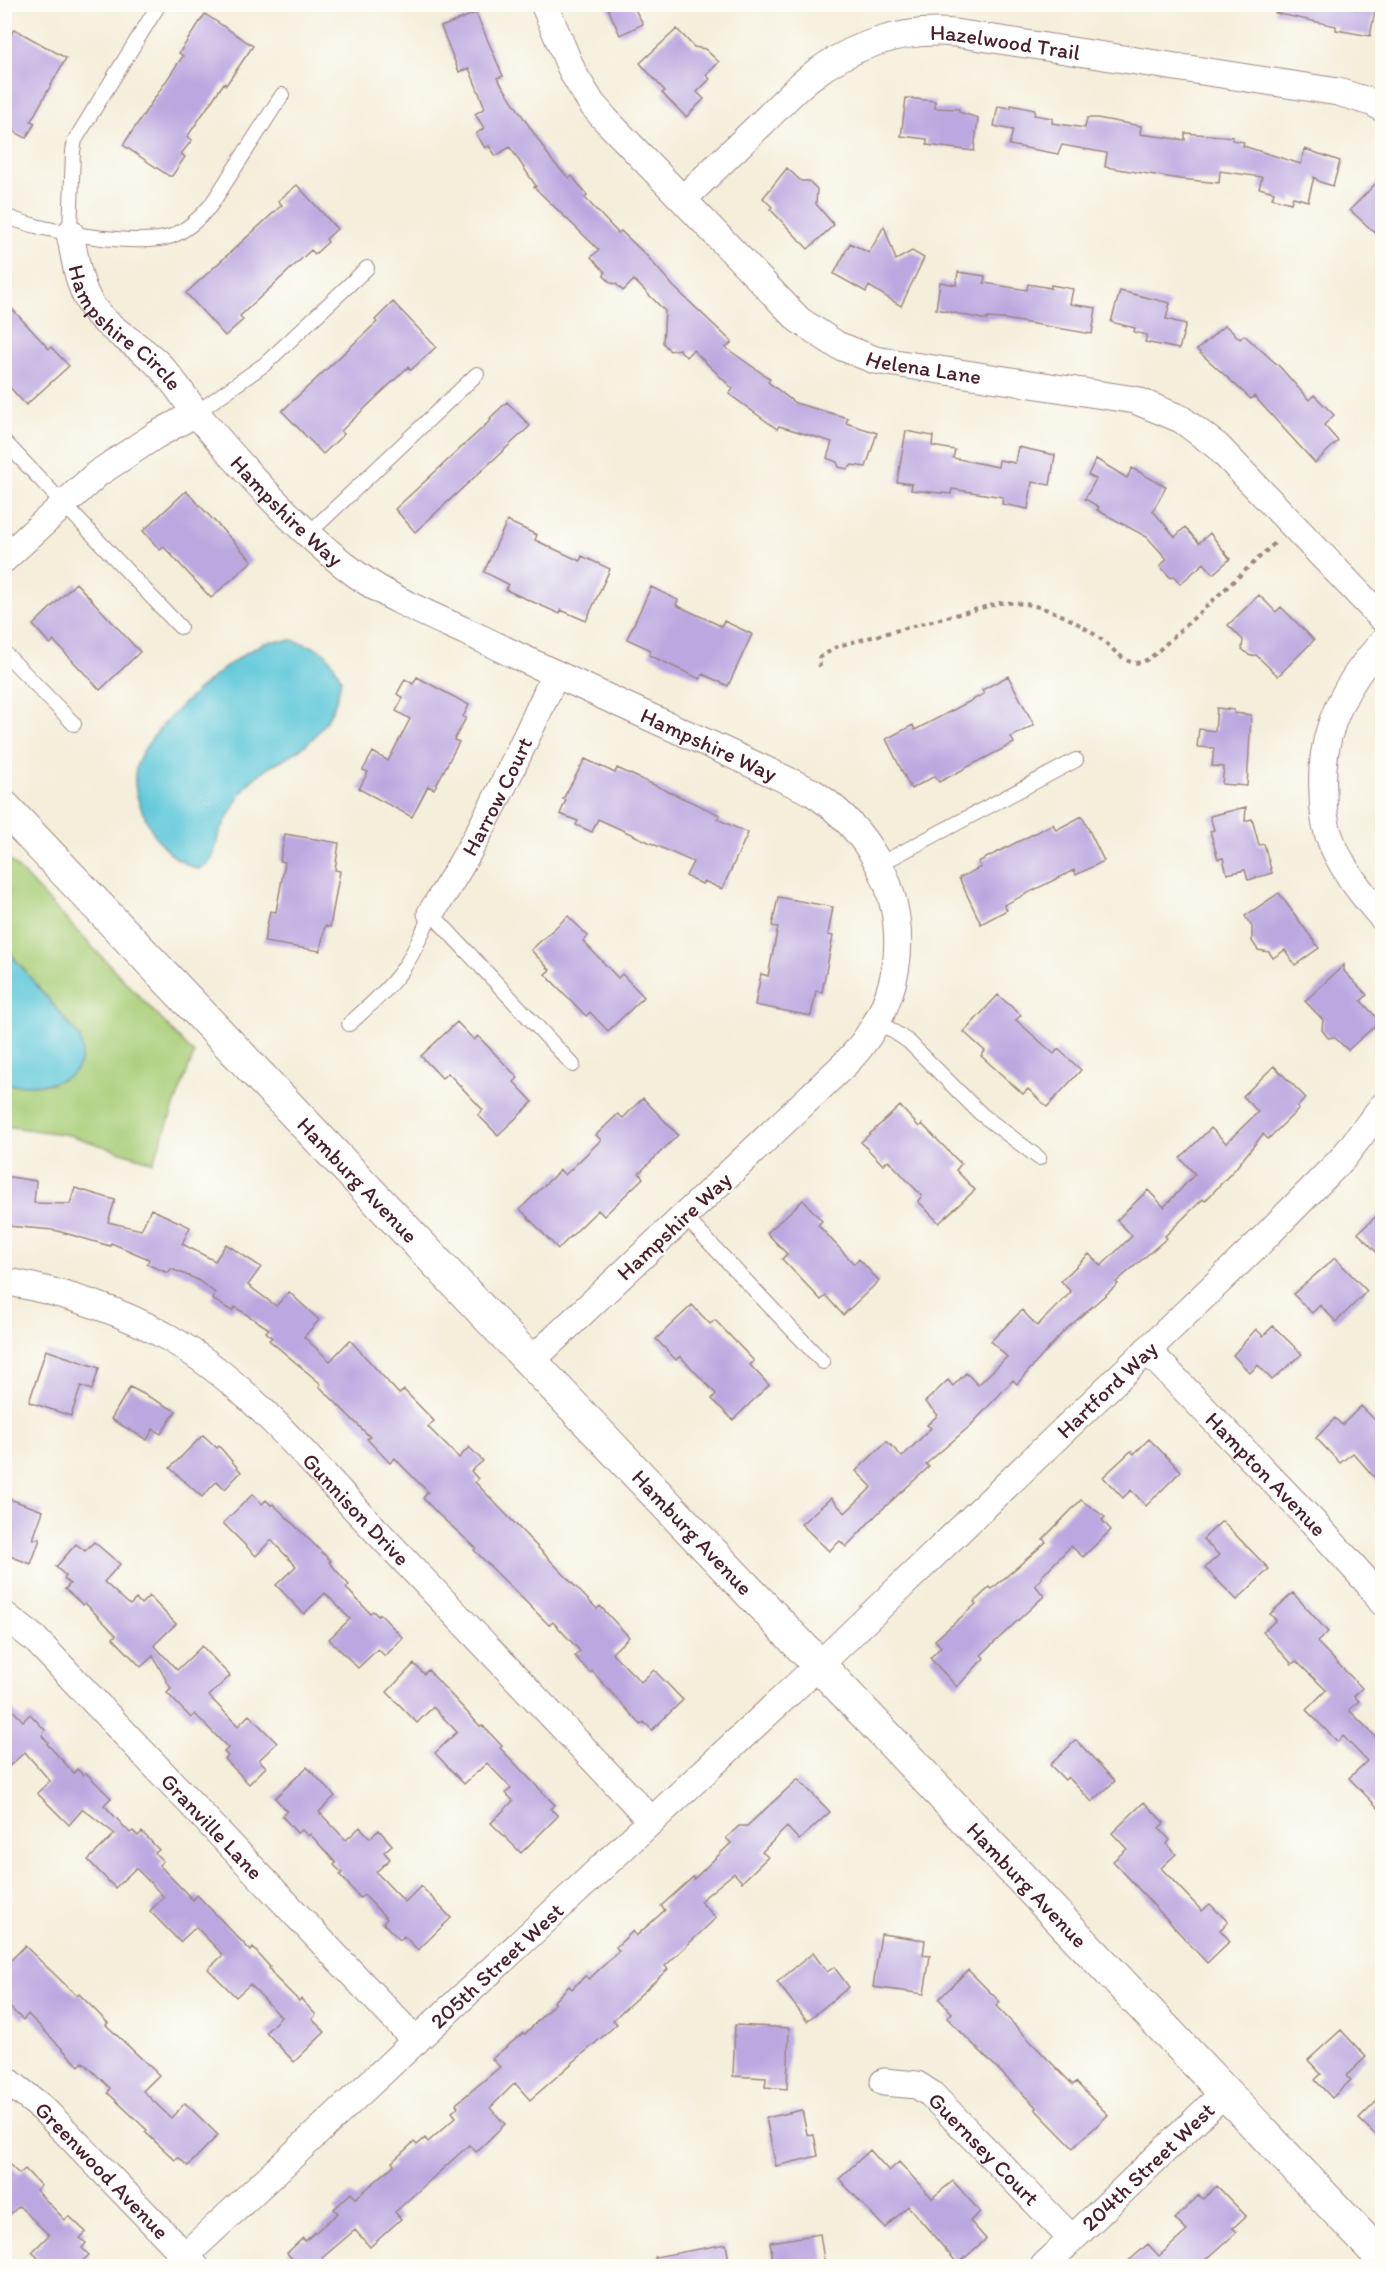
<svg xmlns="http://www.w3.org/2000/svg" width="1387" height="2271" viewBox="0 0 1387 2271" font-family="Itim,sans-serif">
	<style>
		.green { fill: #a8cd77; stroke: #797651; stroke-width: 1.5 }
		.water { fill: #5ec8d9; stroke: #547482; stroke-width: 1.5 }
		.building { fill: #bca8e0 }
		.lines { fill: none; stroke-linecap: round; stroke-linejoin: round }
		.service-casing { stroke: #9f8682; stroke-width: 16 }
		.minor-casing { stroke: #9f8682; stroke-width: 29 }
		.tertiary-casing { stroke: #9f8682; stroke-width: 35 }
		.path { stroke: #9f8682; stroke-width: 4; stroke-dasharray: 4.5 4.5; stroke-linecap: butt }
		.service { stroke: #fff; stroke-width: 14 }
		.minor { stroke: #fff; stroke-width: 27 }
		.tertiary { stroke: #fff; stroke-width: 33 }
		.labels { text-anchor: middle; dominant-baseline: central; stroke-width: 5; stroke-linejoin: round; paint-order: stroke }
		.street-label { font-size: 22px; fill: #4a1f2b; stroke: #fdfcf7 }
	</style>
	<rect width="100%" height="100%" fill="#fdfcf7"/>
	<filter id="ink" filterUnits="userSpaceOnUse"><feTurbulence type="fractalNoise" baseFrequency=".0167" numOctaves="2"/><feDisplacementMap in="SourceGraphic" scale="12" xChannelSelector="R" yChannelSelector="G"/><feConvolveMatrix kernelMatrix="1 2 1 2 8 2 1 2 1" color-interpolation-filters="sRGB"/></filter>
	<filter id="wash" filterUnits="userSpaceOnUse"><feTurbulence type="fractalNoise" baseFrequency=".008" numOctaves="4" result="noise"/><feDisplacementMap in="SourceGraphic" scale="24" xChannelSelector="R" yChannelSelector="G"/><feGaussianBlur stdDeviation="1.35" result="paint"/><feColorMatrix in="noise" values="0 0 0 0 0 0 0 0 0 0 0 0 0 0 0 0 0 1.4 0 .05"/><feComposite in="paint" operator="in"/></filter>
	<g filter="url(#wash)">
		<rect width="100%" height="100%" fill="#f4eeda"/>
		<path class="green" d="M5,855L194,1054L153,1162L69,1135L5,1126V1085L52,1084L80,1037L5,947Z"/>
		<path class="water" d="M292,640C324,650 326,648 341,679C337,708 322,735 297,751C280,762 258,771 245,788C237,798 226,821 220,832C212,849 220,860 198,869C173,860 158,845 147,821C139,805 132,787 136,768C143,733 231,656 265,643C273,640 283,642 292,640Z
			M5,947L80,1038C92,1088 39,1085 5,1085Z"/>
		<g id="blocks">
			<path class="building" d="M606,4H632L643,24L620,35Z
				M1276,4H1351L1350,8L1375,11L1370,36L1336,30V26L1275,13Z
				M476,13L503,76L497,78L553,162L569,178L572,176L587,195L585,198L618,233L621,231L646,255L674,287L732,342L726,348L770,379L768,382L795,403L848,418L846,423L877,433L866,467L852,465L848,469L839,467L837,462L827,458L832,442L779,426L777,429L729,394L733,389L693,350L686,357L679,349L670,351L663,343L665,311L634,280L623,291L616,284L611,283L604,276L605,272L591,257L599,250L534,187L536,186L510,147L496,156L489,146L485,148L476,134L484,128L475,114L485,108L469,68L459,72L441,27Z
				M205,14L253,46L226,85L224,83L187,137L192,140L181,154L185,157L172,176H169L123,145L183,56L179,53Z
				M14,29L66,58L31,121L35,123L26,138L4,126V47Z
				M677,29L694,47L705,49L719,62L706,75L710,79L697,92L704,99L686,117L662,93L665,91L640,63Z
				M906,98L935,101V108L959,109V112L978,118L974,151L927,145V139L901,136Z
				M1011,105L1035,110L1034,115L1052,118V123L1085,128L1087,118H1097L1141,126L1140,134L1185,140V133L1233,137L1232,140L1244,142L1243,146L1301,164L1305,149L1340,161L1333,186L1320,182L1314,177L1308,201L1293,197L1291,203L1272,198L1274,192L1259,188L1262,177L1220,171L1219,183L1180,179L1105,167L1107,153L1062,145L1058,154L1009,145L1013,130L994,126L998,106L1011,108Z
				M787,168L801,181H809L817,189L816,204L834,225L808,249L770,209L772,207L763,198Z
				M1383,176V240L1350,210Z
				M297,185L337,229L326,239L328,242L315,254L311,250L240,316L243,320L225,336L186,293L282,205L278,201Z
				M884,226L896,260L912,251L924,258L901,306L869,286L866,292L834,274L850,243L869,253Z
				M958,272L985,276L984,283L1027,290L1028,284L1051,288V285L1073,289L1070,304L1096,308L1092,334L1004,319L987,318V320L936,309L940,282L956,285Z
				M1120,291L1170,303L1166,319L1186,324L1179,349L1145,342L1147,335L1134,332L1135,328L1111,322Z
				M4,300L49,349L51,347L69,366L26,405L4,381Z
				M393,302L436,347L411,370L408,367L341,431L344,434L323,454L282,411L377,322L375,320Z
				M1225,325L1240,339L1244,335L1280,367L1309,400L1314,395L1334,415L1324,425L1338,441L1315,463L1254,396L1251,399L1197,350Z
				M507,402L530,426L415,532L395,509L491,420L490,418Z
				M906,431L933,436L932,446L955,450L953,458L998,467L999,460L1015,463L1018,447L1055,455L1050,485L1032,482L1028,509L1002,504L1003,497L952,489L951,494L911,490L912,484L897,482Z
				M1096,459L1127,478L1132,468L1166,487L1153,511L1175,537L1185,527L1199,543L1210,533L1230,559L1213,574L1204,563L1180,584L1174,576L1171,578L1160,566L1167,559L1147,537L1097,510L1099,507L1085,499L1096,479L1088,475Z
				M186,491L252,561L211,598L164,547L160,550L143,531Z
				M507,521L537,535L535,540L580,561L582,556L610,569L586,621L561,610L560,614L506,590L508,584L484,572Z
				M76,583L140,652L100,690L54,641L50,644L33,625Z
				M651,587L678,600L676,605L721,626L724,621L752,634L728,686L703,674L700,679L649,655L651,650L627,639Z
				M1259,595L1276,612L1281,607L1314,640L1278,676L1256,655L1250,656L1242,649L1243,640L1228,625Z
				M1008,676L1034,725L1011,737L1014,743L939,782L935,776L911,789L886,739L913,725L915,730L984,694L982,690Z
				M417,677L469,705L463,717L466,718L454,740L459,742L434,789L428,786L412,817L359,789L368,772L363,770L373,752L388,761L410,719L396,711L403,698L397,694L405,679L413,684Z
				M1217,708L1234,710V713L1251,715L1247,786L1222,784L1224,767L1212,766L1214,748L1197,747L1199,729L1215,731Z
				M585,759L615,773L617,768L720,815L717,819L748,833L722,889L704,881L702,884L686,876L693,862L598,819L592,832L576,825L578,821L560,814L566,800L563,799Z
				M1246,807L1245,821L1252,819L1259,845L1264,844L1272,873L1248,880L1245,870L1227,874L1223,858L1218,859L1210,831L1214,830L1210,816Z
				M1082,816L1104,861L1076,875L1074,870L1004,905L1007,910L981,924L959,878L981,867L978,862L1053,824L1056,830Z
				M285,834L339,843L335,870L340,871L330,927L325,926L320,951L264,942L270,911L276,912L285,862L280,861Z
				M1279,893L1319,948L1295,965L1285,950L1273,958L1269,952L1258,950L1252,941V927L1245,916Z
				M778,897L833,907L828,935L833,936L822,992L816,991L811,1016L755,1005L761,974L768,976L778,927L772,926Z
				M568,916L588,936L583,941L618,978L622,974L644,997L608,1031L590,1012L586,1016L545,974L550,970L531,950Z
				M1344,965V971L1367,995L1361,1001L1380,1021L1348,1050L1334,1037L1328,1038L1322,1030L1323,1020L1305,1001Z
				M998,995L1021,1015L1016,1020L1054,1054L1058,1049L1081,1070L1047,1107L1028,1089L1023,1094L981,1056L985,1051L964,1032Z
				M457,1022L474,1040L478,1036L518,1078L514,1082L533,1102L498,1135L478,1115L483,1110L448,1073L442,1078L421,1056Z
				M1274,1066L1306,1098L1297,1107L1299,1109L1268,1139L1263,1134L1235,1169L1205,1201L1203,1199L1165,1236L1167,1238L1116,1282L1118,1284L1064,1331L1017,1384L1013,1380L970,1426L926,1464L929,1467L877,1514L846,1547L840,1541L829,1551L801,1524L831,1498L845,1513L872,1487L856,1471L887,1441L902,1457L931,1428L927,1425L938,1415L925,1402L948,1380L953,1386L966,1373L978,1385L1007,1357L991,1341L1022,1310L1037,1326L1071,1292L1061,1281L1089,1254L1101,1266L1132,1236L1117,1220L1148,1190L1164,1207L1195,1174L1180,1158L1211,1128L1226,1143L1258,1112L1243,1096Z
				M643,1098L678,1135L639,1173L643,1178L604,1216L598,1210L558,1249L520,1209L560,1170L565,1175L601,1140L596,1135L618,1114L623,1118Z
				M900,1106L919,1127L922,1124L961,1164L956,1170L975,1190L939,1223L918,1201L922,1196L888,1160L883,1165L861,1142Z
				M4,1176L36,1181L34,1203L70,1204L75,1188L115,1200L108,1222L141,1230L151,1209L190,1227L182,1244L215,1261L226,1244L261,1267L248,1285L276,1306L289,1292L319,1320L304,1337L330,1361L350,1340L399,1394L404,1390L434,1421L428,1427L459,1458L469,1447L483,1461L471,1471L478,1479L475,1482L597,1609L600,1606L629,1637L612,1653L641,1682L654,1670L683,1700L652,1730L644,1722L641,1725L592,1671L590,1673L575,1656L580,1651L553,1622L549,1625L474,1550L476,1548L439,1515L423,1498L428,1492L402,1466L395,1458L390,1463L367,1439L370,1437L319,1386L321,1384L269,1340L272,1338L266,1332L269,1329L235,1307L232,1311L212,1299L215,1293L196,1279L171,1269L168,1273L147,1264L149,1259L111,1243L110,1246L54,1230L7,1226V1221H4Z
				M803,1200L822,1221L818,1225L854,1264L859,1259L879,1281L843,1315L826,1296L821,1300L782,1259L787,1254L767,1233Z
				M1383,1210V1259L1358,1233Z
				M1335,1258L1367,1291L1336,1322L1320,1305L1312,1313L1293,1294Z
				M692,1305L710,1324L715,1320L754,1361L750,1365L769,1385L733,1420L712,1399L716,1394L680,1356L676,1360L656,1339Z
				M1273,1326L1302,1354L1272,1380L1258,1365L1250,1373L1233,1355L1256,1329L1263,1336Z
				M46,1350L99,1368L92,1390L81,1386L71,1416L29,1402Z
				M130,1387L176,1411L161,1434L153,1429L147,1440L111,1419Z
				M1361,1406L1383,1428V1487L1353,1453L1340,1463L1316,1438L1335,1418L1342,1425Z
				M203,1435L217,1448L219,1446L241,1472L225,1489L217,1481L202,1497L170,1468Z
				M1149,1439L1181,1471L1146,1506L1131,1490L1123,1498L1103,1477L1131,1451L1134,1454Z
				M253,1494L262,1504L266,1500L271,1505L273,1504L331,1561L329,1562L349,1585L346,1588L370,1613L373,1611L378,1616L380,1614L403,1638L385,1656L378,1649L358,1668L329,1639L350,1619L325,1593L304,1614L276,1585L296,1566L271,1540L256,1556L223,1523Z
				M4,1497L43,1511L33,1539H40L31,1564L4,1554Z
				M1081,1500L1105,1517L1102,1520L1111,1530L1083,1557L1071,1546L1041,1577L1042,1578L1035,1585L1044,1596L981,1655L984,1658L957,1687L930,1658L941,1647L935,1640L976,1604L974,1602L990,1587L992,1589L1046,1542L1043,1539Z
				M1222,1521L1269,1569L1237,1600L1205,1568L1219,1555L1203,1539Z
				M94,1542L120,1564L104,1582L130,1605L136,1599L141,1604L149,1596L176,1624L154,1645L177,1670L202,1646L230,1676L209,1696L238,1726L249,1715L277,1743L259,1760L266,1767L249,1784L225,1759L228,1756L224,1752L228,1748L195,1714L191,1718L167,1693L171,1689L153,1656L141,1667L113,1638L116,1635L85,1603L83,1605L65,1589L70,1584L64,1579L66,1576L56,1567L76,1544L85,1551Z
				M1293,1593L1328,1632L1317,1642L1362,1688L1354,1696L1359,1701L1349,1710L1383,1744V1813L1349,1778L1367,1761L1343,1736L1338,1742L1306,1710L1326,1690L1296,1661L1292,1664L1263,1632L1276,1620L1270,1614Z
				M414,1664L424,1674L428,1670L480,1726L482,1725L502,1746L500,1748L555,1805L551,1809L558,1816L521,1853L491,1823L513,1801L506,1793L511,1788L487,1763L464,1784L435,1753L457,1732L433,1707L417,1723L387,1692Z
				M4,1701L23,1721L30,1714L45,1730L42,1736L48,1742L47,1744L74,1773L77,1769L83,1775L86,1773L111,1798L104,1805L130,1833L133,1831L138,1836L142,1832L159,1850L155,1853L163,1861L159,1865L193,1900L197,1895L251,1951L253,1948L270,1967L269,1968L275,1977L299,2001L301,1999L316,2015L312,2019L325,2032L294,2062L266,2032L281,2017L250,1984L236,1997L208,1969L223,1955L196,1927L180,1942L150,1911L164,1897L136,1868L115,1888L88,1860L115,1834L83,1809L69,1825L37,1793L50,1781L25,1752L4,1771Z
				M1076,1740L1115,1781L1092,1802L1068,1777L1065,1780L1050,1765Z
				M307,1767L335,1796L319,1812L346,1840L360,1827L370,1838L379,1830L392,1845L384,1852L390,1859L376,1872L405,1902L421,1886L451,1918L418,1950L404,1936L400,1940L383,1923L387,1919L364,1895L360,1898L340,1875L342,1873L334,1865L336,1863L310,1834L308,1836L302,1830L297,1833L282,1816L287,1811L275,1798Z
				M798,1779L830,1812L799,1840L787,1827L762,1852L768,1857L742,1882L734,1873L700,1901L716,1918L665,1966L668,1969L613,2020L617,2024L530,2100L515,2083L490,2108L505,2124L476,2152L469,2145L395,2212L401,2219L370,2247L355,2230L322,2258L331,2266H298L287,2253L303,2238L305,2241L338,2213L334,2209L351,2193L356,2198L386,2172L394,2165L392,2162L414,2142L417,2145L425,2138L428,2142L456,2117L452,2112L458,2107L456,2104L500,2067L492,2059L523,2033L525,2034L555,2003L553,2002L569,1986L572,1989L585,1976L589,1979L619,1951L616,1947L633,1931L636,1936L665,1910L661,1906L693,1877L694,1879L731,1843L726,1838L739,1826H747Z
				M1144,1802L1164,1823L1159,1828L1170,1840L1167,1844L1176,1854L1161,1868L1202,1911L1210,1904L1228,1922L1220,1930L1230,1941L1207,1963L1113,1861L1127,1849L1112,1833Z
				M881,1934L925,1940L923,1955L930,1956L924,1994L873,1987Z
				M25,1946L77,1996L79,1994L108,2023L106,2025L159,2075L143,2091L171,2118L185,2103L218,2135L188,2166L179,2158L175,2160L145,2132L147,2130L108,2093L110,2088L83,2062L79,2066L28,2014L23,2020L4,2002V1967Z
				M813,1953L827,1972L834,1967L849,1987L807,2021L777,1982Z
				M968,1970L1000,2002L996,2006L1073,2085L1076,2082L1108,2115L1073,2148L1035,2109L1037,2108L947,2018L952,2013L939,1999Z
				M735,2025L789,2028L787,2089L765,2087L766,2078L733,2076Z
				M1341,2030L1366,2057L1346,2076L1351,2080L1332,2098L1315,2080L1321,2074L1308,2060Z
				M1383,2095V2142L1359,2119Z
				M802,2110L807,2134L814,2135L818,2156L776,2166L766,2118Z
				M870,2150L889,2171L899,2162L932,2198L953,2181L980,2212L970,2221L986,2239L958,2264L908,2206L885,2228L839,2179Z
				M4,2159L19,2174L25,2169L41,2186L36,2190L65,2220L69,2216L86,2232L80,2238L86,2243L82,2248L89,2255L77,2266H46L32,2252L49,2235L19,2206L4,2220Z
				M1217,2186L1246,2216L1233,2228L1237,2232L1199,2266H1123L1148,2244L1159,2256L1187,2231L1175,2219L1199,2195L1203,2199Z
				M820,2234L825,2266H774L770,2242Z
				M726,2244L730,2266H656L655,2257Z"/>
		</g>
	</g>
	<g filter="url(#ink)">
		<use href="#blocks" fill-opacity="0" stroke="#9f8682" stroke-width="1.5"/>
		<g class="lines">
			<defs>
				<path id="service" d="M4,215C35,231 140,248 172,236C187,230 200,218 211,205L282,95
					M70,233L73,151L75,140L158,6
					M196,413L265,364L367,268
					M4,441L180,627
					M309,533L477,374
					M4,652L74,724
					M880,864L1076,760
					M878,1021L909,1042L981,1114L1039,1158
					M349,1024C370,1005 393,986 408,961C417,946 424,929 431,913L573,1065
					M684,1216L823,1362"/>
				<g id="minor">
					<path id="s1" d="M544,4L573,73L592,104L606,120L799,320L837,345L875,360L1135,400L1181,419L1217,446L1382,618"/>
					<path id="s2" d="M683,199C710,173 736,148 763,122C778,107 793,91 809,78C851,45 903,28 955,33L1338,92L1374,103L1382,108"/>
					<path id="s3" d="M70,233C74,253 77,277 86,296C100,326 133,340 156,362C172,377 183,396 196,413"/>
					<path id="s4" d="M4,559L97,474L156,435L196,413C243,469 298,531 356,574C394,602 440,619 482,639C591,692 703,740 812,792C910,856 928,980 845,1064L531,1361"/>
					<path d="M1382,643C1344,684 1319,733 1323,792C1323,805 1324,820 1328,833C1339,865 1360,892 1382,917"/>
					<path id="s5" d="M431,913C481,838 517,757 555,675"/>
					<path id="s6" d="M4,1281C63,1292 119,1309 171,1339C248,1384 306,1457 367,1521C463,1621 557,1721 652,1821"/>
					<path id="s7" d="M1147,1350L1313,1522L1370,1585L1382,1602"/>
					<path id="s8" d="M4,1615L35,1639L55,1660L416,2041"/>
					<path id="s9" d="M4,2078L42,2108L63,2129L195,2266"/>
					<path id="s10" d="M884,2082L917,2085L931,2094L1072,2239"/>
					<path id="s11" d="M174,2266L820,1664L1259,1243L1343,1158L1382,1107"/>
					<path id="s12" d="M1044,2266L1226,2091"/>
				</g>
				<g id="tertiary">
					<path id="s13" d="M4,807L1382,2258"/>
				</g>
			</defs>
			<use href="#service" class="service-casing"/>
			<use href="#minor" class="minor-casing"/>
			<use href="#tertiary" class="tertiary-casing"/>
			<path class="path" d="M820,667L819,658L838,646L1000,603C1039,601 1072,617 1102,640C1110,646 1121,659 1131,662C1141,665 1149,659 1156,653L1276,542"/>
			<use href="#service" class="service"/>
			<use href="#minor" class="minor"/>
			<use href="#tertiary" class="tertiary"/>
		</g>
	</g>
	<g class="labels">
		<g class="street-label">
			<text stroke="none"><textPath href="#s2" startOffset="382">Hazelwood Trail</textPath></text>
			<text stroke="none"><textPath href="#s3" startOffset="114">Hampshire Circle</textPath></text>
			<text stroke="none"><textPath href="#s1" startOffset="546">Helena Lane</textPath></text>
			<text stroke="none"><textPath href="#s4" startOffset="376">Hampshire Way</textPath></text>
			<text stroke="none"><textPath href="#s4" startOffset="862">Hampshire Way</textPath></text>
			<text stroke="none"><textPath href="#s5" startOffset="134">Harrow Court</textPath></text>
			<text stroke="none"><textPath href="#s13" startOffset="514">Hamburg Avenue</textPath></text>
			<text transform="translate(674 1226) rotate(-43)">Hampshire Way</text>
			<text stroke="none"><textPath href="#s11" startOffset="1280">Hartford Way</textPath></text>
			<text stroke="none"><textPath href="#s7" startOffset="172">Hampton Avenue</textPath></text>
			<text stroke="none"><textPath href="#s6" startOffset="430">Gunnison Drive</textPath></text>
			<text stroke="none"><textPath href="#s13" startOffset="1000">Hamburg Avenue</textPath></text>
			<text stroke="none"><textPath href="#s8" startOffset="297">Granville Lane</textPath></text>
			<text stroke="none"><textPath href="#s13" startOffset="1486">Hamburg Avenue</textPath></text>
			<text stroke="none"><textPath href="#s11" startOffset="441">205th Street West</textPath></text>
			<text stroke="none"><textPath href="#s10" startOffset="126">Guernsey Court</textPath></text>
			<text stroke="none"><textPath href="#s12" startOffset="144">204th Street West</textPath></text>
			<text stroke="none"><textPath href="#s9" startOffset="135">Greenwood Avenue</textPath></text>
		</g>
	</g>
	<rect width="1387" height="2271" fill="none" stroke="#fdfcf7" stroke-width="24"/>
</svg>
